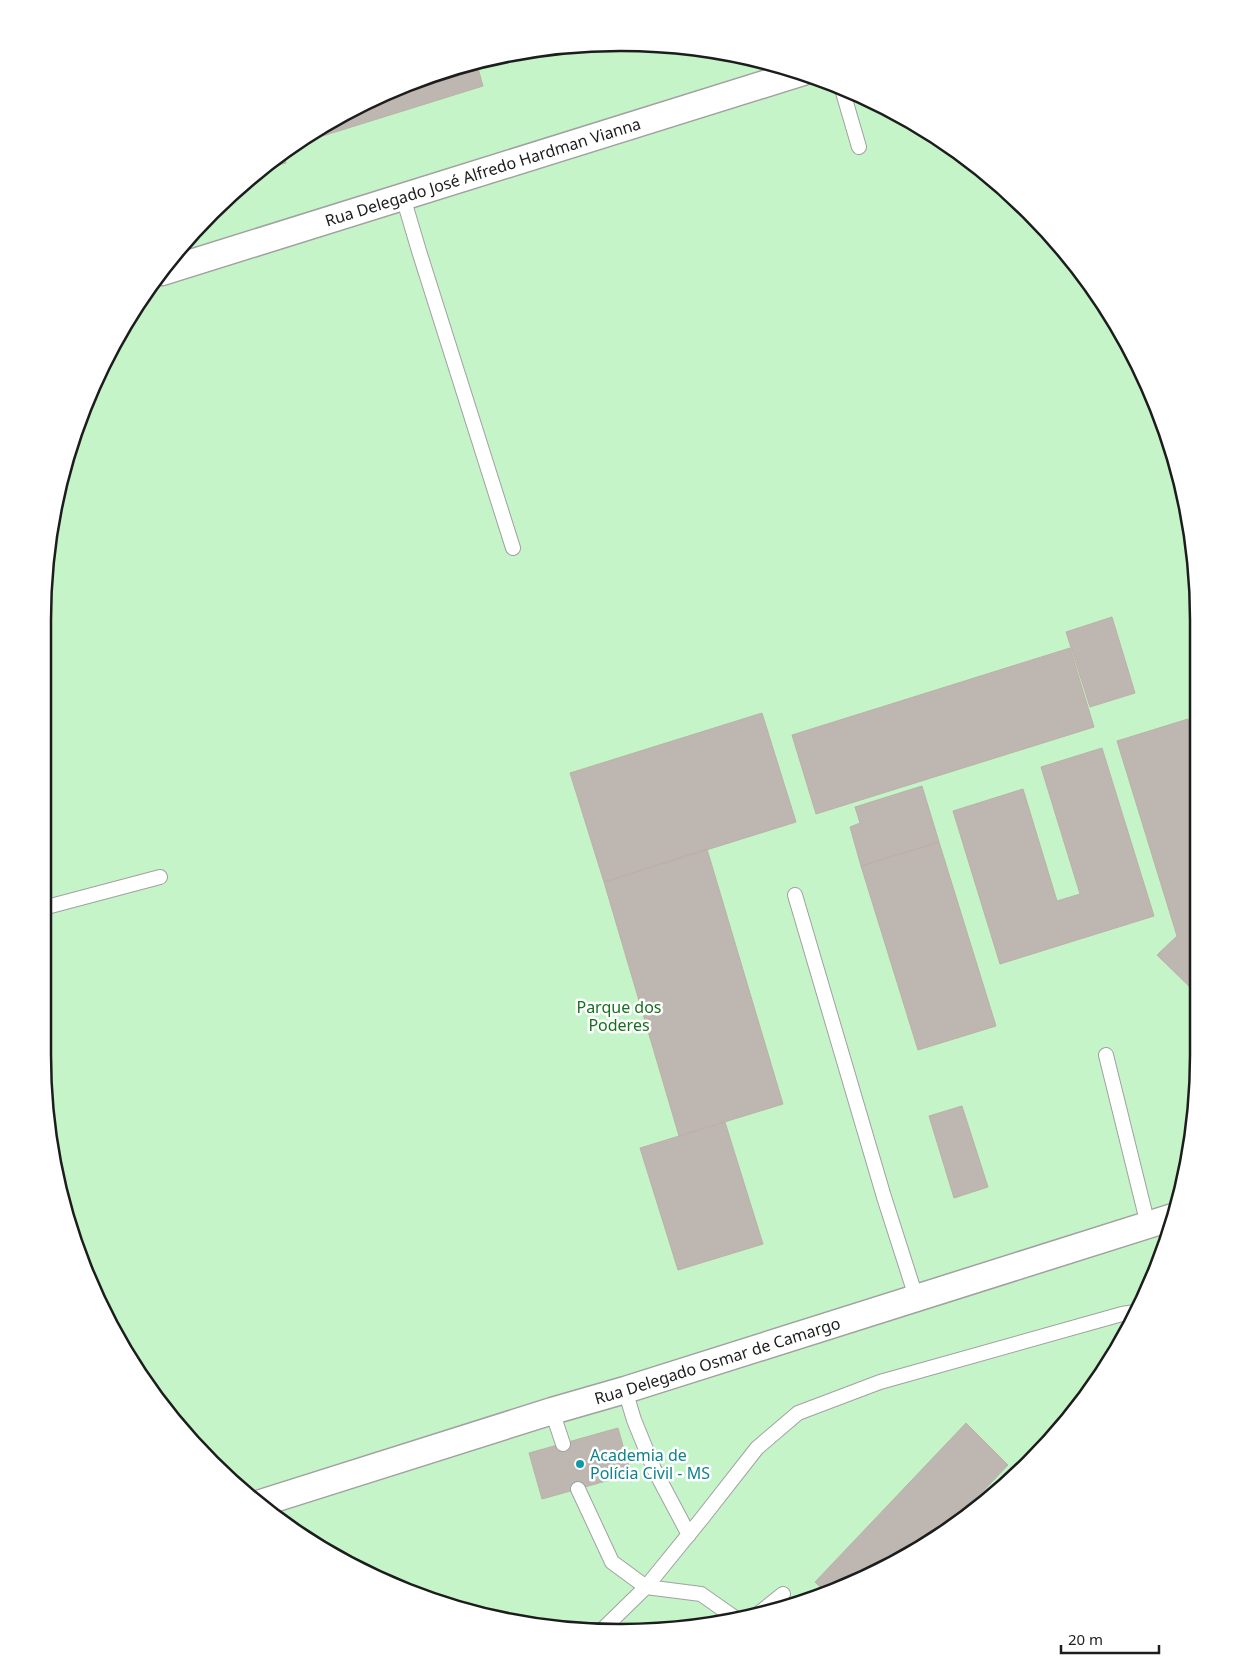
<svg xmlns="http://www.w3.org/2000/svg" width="1241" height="1675" viewBox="0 0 1241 1675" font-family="'Noto Sans',sans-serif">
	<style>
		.park { fill: #c4f4c8 }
		.building { fill: #bdb6b1; stroke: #bdb1a7 }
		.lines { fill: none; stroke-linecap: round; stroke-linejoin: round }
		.service-casing { stroke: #a1a1a1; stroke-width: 16 }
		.minor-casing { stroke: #a1a1a1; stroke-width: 29 }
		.service { stroke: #fff; stroke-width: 14 }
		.minor { stroke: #fff; stroke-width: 26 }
		.culture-dot { fill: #0f9aa8; stroke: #fff; stroke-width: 2 }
		.labels { text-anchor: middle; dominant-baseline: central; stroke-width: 5; stroke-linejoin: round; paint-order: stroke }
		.street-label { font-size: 16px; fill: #1d1d1d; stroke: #fff }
		.park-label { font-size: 16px; fill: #15701d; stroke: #fff }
		.culture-label { font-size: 16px; fill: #0d838f; stroke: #fff; text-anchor: start }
		.rim { fill: none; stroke: #1d1d1d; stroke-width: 2.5 }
	</style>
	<rect width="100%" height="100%" fill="#edeae4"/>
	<path class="park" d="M583,44L696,47L807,73L910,120L1002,186L1079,269L1155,400L1194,545L1197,1093L1168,1240L1121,1343L1055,1436L972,1513L841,1589L734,1621L659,1631L507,1621L365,1573L299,1535L212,1463L120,1344L62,1204L43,1055L44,583L62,471L87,399L140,299L212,212L269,162L365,102L471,62Z"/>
	<path class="building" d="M476,61L483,86L297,144L365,102Z
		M283,153L286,163L258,171L269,162Z
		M1112,617L1135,693L1090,707L1066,632Z
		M1070,648L1094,727L816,814L792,735Z
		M762,713L796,822L604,882L570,773Z
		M1188,719L1195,741L1197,994L1157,955L1177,936L1117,741Z
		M1102,748L1154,916L1000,964L953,811L1023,789L1057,901L1080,894L1041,767Z
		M922,786L939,842L861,866L850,827L860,823L855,807Z
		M939,842L996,1026L918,1050L861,866Z
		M707,849L783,1104L679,1136L604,882Z
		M962,1106L988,1187L954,1198L929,1116Z
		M725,1122L763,1244L678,1270L640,1148Z
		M966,1423L1008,1465L949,1527L841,1589L826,1593L815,1582Z
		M618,1428L631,1474L542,1499L529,1453Z"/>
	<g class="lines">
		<defs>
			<path id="service" d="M842,89L859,147
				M403,197L419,251L513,548
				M795,895L884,1197L916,1297
				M43,908L160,877
				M1106,1055L1148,1225
				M625,1390L634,1420L654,1469L689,1535
				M552,1411L563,1444
				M578,1489L612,1562L646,1587L701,1594L738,1620
				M758,1614L783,1594
				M604,1628L646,1587L703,1517L757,1448L798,1413L880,1382L1122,1314L1135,1312"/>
			<g id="minor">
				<path id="s1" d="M162,272L803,72"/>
				<path id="s2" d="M261,1503L552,1411L625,1390L1173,1217"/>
			</g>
		</defs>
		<use href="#service" class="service-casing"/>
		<use href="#minor" class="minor-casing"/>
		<use href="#service" class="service"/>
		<use href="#minor" class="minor"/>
	</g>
	<circle class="culture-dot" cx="580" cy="1464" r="5"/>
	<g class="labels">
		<g class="street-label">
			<text stroke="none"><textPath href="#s1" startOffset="336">Rua Delegado José Alfredo Hardman Vianna</textPath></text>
			<text stroke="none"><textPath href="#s2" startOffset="478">Rua Delegado Osmar de Camargo</textPath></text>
		</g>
		<g class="park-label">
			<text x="619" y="1007">Parque dos<tspan x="619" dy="18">Poderes</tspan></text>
		</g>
		<g class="culture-label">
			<text x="590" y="1455">Academia de<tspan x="590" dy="18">Polícia Civil - MS</tspan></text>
		</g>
	</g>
	<path d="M0 0H1241V1675H0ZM620 51H621A569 569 0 0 1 1190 620V1055A569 569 0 0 1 621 1624H620A569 569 0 0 1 51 1055V620A569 569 0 0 1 620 51Z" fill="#fff" fill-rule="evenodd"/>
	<path class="rim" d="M620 51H621A569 569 0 0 1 1190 620V1055A569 569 0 0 1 621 1624H620A569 569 0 0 1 51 1055V620A569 569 0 0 1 620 51Z"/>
	<path d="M1061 1645v8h98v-8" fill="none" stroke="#1d1d1d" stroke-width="2.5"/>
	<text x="1068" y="1645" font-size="15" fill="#1d1d1d" stroke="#ffffff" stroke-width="4" paint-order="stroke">20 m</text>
</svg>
